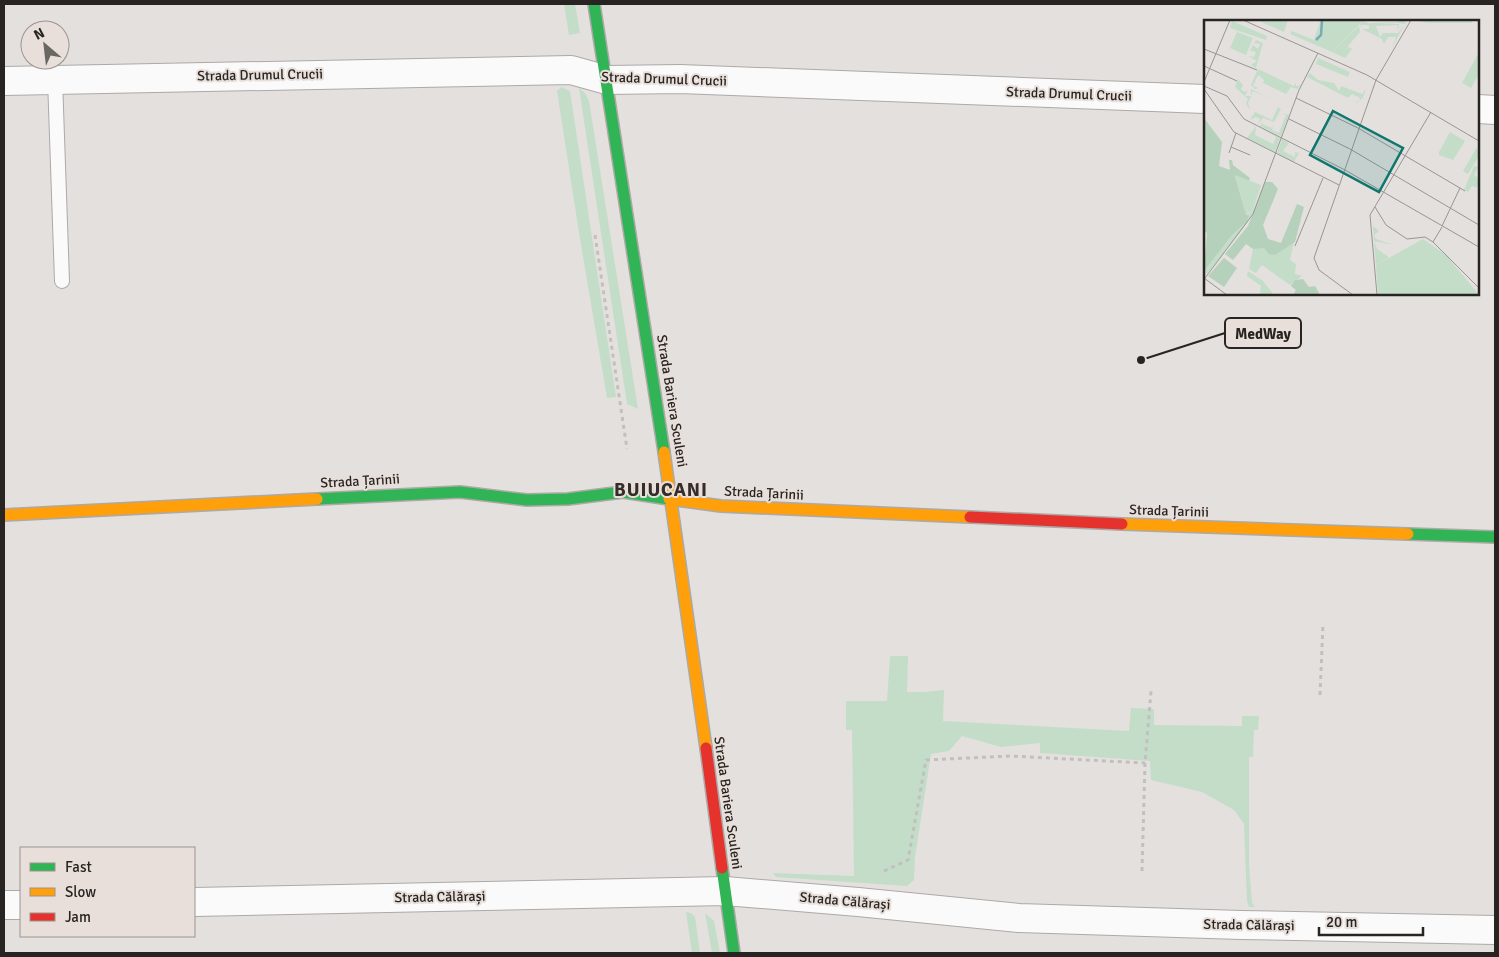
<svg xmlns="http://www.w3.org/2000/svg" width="1499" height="957" viewBox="0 0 1499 957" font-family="Signika,sans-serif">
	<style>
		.garden { fill: #c3ddc9 }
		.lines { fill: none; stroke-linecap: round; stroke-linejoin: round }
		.lane-casing { stroke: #aca9a7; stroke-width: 16 }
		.street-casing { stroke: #aca9a7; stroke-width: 30 }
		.fast-casing { stroke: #aca9a7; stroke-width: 14 }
		.slow-casing { stroke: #aca9a7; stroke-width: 14 }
		.jam-casing { stroke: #aca9a7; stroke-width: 14 }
		.path { stroke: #c2c0bf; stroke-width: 3; stroke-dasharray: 4 4; stroke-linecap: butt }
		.lane { stroke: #fbfafa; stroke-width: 14 }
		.street { stroke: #fbfafa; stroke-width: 28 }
		.fast { stroke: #30b455; stroke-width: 11 }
		.slow { stroke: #ff9f0a; stroke-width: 11 }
		.jam { stroke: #e5322d; stroke-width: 11 }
		.labels { text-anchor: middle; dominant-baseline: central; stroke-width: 4; stroke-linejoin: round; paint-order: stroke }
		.street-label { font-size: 14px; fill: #272422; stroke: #e8dfda }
		.district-label { font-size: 19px; font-weight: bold; letter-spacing: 1px; fill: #342d2a; stroke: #e8dfda }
		.inset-river { fill: none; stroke: #79abb3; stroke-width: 2.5 }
		.inset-road { fill: none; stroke: #989593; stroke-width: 1 }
		.view { fill: #0f766e; fill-opacity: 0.15; stroke: #0f766e; stroke-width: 2.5 }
		.inset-edge { fill: none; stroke: #272422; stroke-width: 2.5 }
		.leader { fill: none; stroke: #272422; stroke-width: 2 }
		.callout-dot { fill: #272422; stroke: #e8dfda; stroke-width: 2 }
		.callout { fill: #e8dfda; stroke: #272422; stroke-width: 2 }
		.callout-label { font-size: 15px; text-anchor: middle; font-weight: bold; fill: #272422 }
	</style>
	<rect width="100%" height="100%" fill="#e4e0de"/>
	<path class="garden" d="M564,4H575L580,33L569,35Z
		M561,87L570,91L616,397L607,398L580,239L557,91Z
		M579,88L585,93L589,101L638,409L627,404Z
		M890,656H908L907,692H924L944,690L943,721L1129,731L1131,708L1154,709V725L1242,726V716H1259L1258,730H1254L1253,757H1249V865L1252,903L1255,907H1249L1247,901L1244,824L1234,810L1202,792L1151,780L1150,761L1040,753V743L1001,747L962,736L949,751L931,754L915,857L914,880L907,886L776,877L773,873L854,876L852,730H846V701H887Z
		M686,912L691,913L695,917L700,953H692Z
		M705,913L714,921L720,953H712Z"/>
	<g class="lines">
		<defs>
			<path id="lane" d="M55,79L62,281"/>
			<path id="street" d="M4,81L571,70L607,80L680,79L1205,99
				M1478,109L1495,110
				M194,902L725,891L858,902L1019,918L1241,925L1495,930
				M4,905H21"/>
			<path id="fast" d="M594,4L664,452
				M317,499L460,492L527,500L568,499L623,492L669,499
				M1408,534L1495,537
				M722,868L734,953"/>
			<path id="slow" d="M664,452L706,748
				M669,499L721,506L970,517
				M4,515L317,499
				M1122,524L1408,534"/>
			<path id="jam" d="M970,517L1122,524
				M706,748L722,868"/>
		</defs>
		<use href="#lane" class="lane-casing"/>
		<use href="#street" class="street-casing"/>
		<use href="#fast" class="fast-casing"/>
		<use href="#slow" class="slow-casing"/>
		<use href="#jam" class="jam-casing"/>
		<path class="path" d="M595,235L627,449
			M1320,695L1323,624
			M884,871L908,860L926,760L1010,756L1145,763
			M1142,871L1145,763L1151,691"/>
		<use href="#lane" class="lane"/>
		<use href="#street" class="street"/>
		<use href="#fast" class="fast"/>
		<use href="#slow" class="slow"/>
		<use href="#jam" class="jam"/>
	</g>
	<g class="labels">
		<g class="street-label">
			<text transform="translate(260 75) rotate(-1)">Strada Drumul Crucii</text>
			<text transform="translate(664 79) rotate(2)">Strada Drumul Crucii</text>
			<text transform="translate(1069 94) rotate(2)">Strada Drumul Crucii</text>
			<text transform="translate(672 401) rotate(81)">Strada Bariera Sculeni</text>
			<text transform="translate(360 481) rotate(-3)">Strada Țarinii</text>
			<text transform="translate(764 493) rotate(3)">Strada Țarinii</text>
			<text transform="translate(1169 511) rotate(2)">Strada Țarinii</text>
			<text transform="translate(728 803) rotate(82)">Strada Bariera Sculeni</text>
			<text transform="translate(440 897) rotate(-1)">Strada Călărași</text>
			<text transform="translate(845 901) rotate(5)">Strada Călărași</text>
			<text transform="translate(1249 925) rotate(1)">Strada Călărași</text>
		</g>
		<g class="district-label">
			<text x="661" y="490">BUIUCANI</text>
		</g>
	</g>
	<g transform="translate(1204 20)">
		<rect width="275" height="275" fill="#e4e0de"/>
		<path d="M58,162L48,194L41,206L3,254L0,251L12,234L48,190ZM90,222L86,240L92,244L91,254L98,256L86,265L58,245L52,253L45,249L49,229Z" fill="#c3ddc9"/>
		<path d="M0,98L18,122L15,146L26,150L25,140H28L29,145L46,158L44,163L31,156L42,194L45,196L42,202L28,215L0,251L3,213L0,210ZM61,162H68L74,169L59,205L64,219L77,223L93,184L100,187L91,222L71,235L65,234L60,228L49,229L42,224L29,240L21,234L44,206ZM20,238L33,248L20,267L4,256ZM99,259L105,267L111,266L116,275H89L92,270L87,266L91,260Z" fill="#b5d0bb"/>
		<path d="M31,155L57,165L48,190L42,195ZM219,219L242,235L275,275H175L172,245Z" fill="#c3ddc9"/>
		<path d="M53,0H84L80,12ZM112,0H160L128,32L86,14L88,11L110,20L116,2Z" fill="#c3ddc9"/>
		<path d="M194,0H203L201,4L194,3H172L195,4L194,11L193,5L172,6L176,17L179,13H194L200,5L188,28L192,17H184L180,24L178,19L158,9H165V5H157V8L156,4L159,1L167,4V3L194,2ZM210,0H267L268,3H224ZM28,1L63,16L62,20L26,8ZM155,6L156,12L144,26L145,31V27L148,29L141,38L128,32ZM33,12L49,18L42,35L26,28ZM52,20L59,23L52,48L47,45L53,41L44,36L50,37L52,32L46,31L49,25L54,29L56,24L50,23ZM275,32V54L267,68L258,63ZM114,38L146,52L144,57L112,44ZM54,49L90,66L92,62V66L97,65L93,69L87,67L82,74L59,63L60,60L54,55L49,66L54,68L51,69L47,65ZM106,53L114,60L130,63L135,71L137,66L158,74L162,69L159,78L163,80L158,78L154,83L150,81L155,82L156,78L148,74L144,78L103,57ZM34,59L39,65L37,70L42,72L45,68L41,76H47V69L68,79L49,71L44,83L46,90L42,84L44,79L31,67ZM74,87L77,89L70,102L59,98L54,104L56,99L52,97L46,100L51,92L68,100ZM77,93L85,95L77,116L56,106L59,100L58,104L68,108L70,105L68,110L75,113L82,95ZM52,106L51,115L69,124L72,117L55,107L76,118L71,132L43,118ZM246,112L261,121L249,140L235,135V132ZM78,119L85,123L79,131L91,137V132L95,133L90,142L73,133ZM273,127L275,136L264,154L259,151ZM270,146L275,147L270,155L275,158V168L268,166L264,172L260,170ZM169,206L175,211L170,215L172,219L189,225L170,221L173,229L185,237L172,245L175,275H174ZM44,251L59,261L70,275L56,274L57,266L43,256Z" fill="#c3ddc9"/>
		<path class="inset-river" d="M112,20L117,15L118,0"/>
		<path class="inset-road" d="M39,0L163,55L275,121M0,29L53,50M0,46L33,61M172,60L207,0M0,62L26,0M0,66L23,76L40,99L141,150L275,227M0,69L30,112L135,165M92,78L154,108L261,171M85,99L146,129L275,205M27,127L46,135M25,133L32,113M171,187L182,205L203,219L221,217L229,222L275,268M238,206L256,168M229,222L238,207M91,226L119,158M0,258L23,275M1,258L49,194L95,70L114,33M149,275L115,250L110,238L172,60M173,275L166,195L227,92"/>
		<path class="view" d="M129,91L199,128L175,172L106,135Z"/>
		<rect width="275" height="275" class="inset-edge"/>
	</g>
	<path class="leader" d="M1141 360L1225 333"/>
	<circle class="callout-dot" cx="1141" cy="360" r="5"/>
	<rect class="callout" x="1225" y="318" width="76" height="30" rx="5"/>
	<g class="callout-label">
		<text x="1263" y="339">MedWay</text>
	</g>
	<rect width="1499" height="957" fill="none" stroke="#272422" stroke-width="10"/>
	<rect x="20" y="847" width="175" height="90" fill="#e8dfda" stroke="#9b9490"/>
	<rect x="30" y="863" width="25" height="8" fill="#30b455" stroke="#9b9490"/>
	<text x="65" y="872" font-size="15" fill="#272422">Fast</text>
	<rect x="30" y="888" width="25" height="8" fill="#ff9f0a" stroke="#9b9490"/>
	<text x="65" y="897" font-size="15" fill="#272422">Slow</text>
	<rect x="30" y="913" width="25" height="8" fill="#e5322d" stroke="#9b9490"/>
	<text x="65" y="922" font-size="15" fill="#272422">Jam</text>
	<g transform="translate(45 45) rotate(332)"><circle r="24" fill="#e8dfda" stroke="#9b9490"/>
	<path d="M0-4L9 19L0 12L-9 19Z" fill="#696664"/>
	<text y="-8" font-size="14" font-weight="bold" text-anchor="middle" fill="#272422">N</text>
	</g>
	<path d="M1319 927v8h104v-8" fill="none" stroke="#272422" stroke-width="2.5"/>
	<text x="1326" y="927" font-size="15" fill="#272422" stroke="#e8dfda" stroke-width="4" paint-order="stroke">20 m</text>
</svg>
